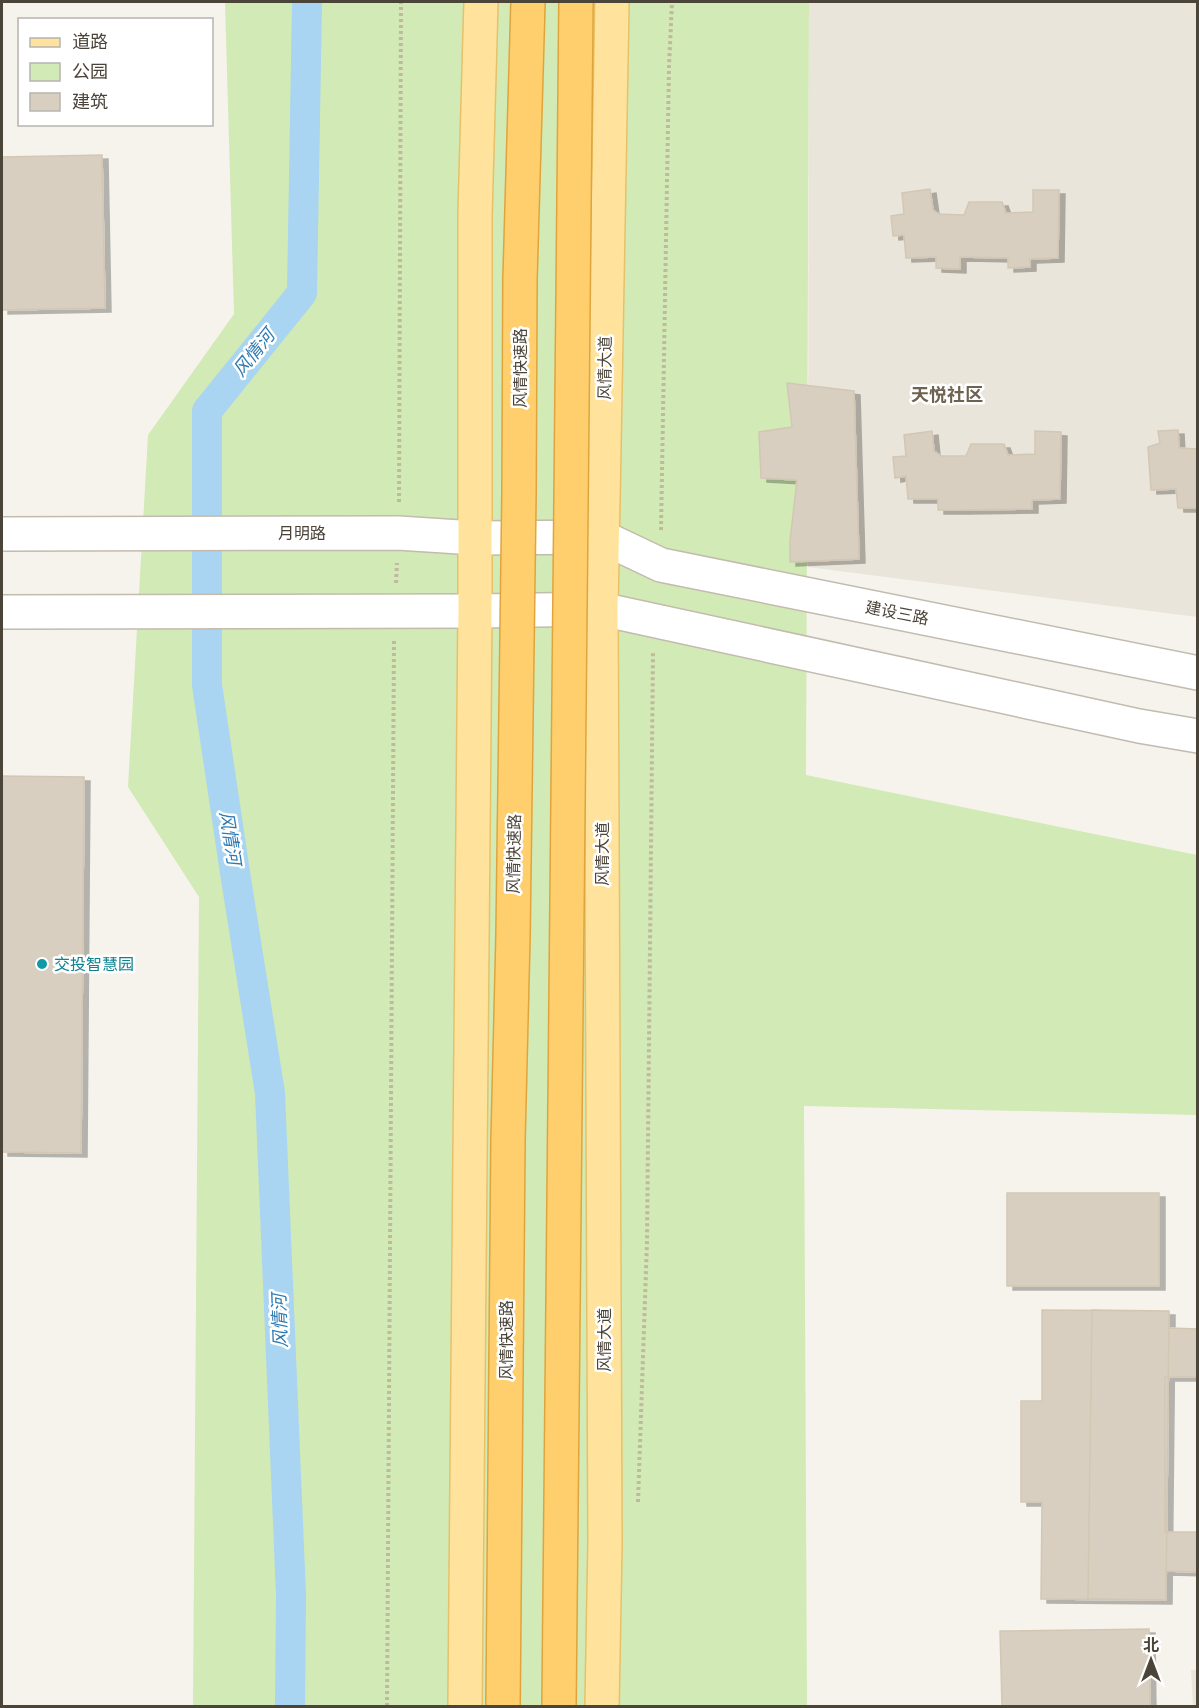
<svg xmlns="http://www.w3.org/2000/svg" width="1199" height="1708" viewBox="0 0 1199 1708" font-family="Montserrat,'Noto Sans SC',sans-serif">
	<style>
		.residential { fill: #eae5da }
		.green { fill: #d2eab5 }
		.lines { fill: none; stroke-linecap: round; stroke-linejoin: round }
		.canal { stroke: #a9d4f2; stroke-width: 30 }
		.building { fill: #d8cfc1; stroke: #d3c7b4; stroke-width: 1.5; filter: url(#shadow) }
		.minor-casing { stroke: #c2bbae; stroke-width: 36 }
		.major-casing { stroke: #e6c16a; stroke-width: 36 }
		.path { stroke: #c4b79f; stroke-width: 4; stroke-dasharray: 3 3; stroke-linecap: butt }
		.minor { stroke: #fff; stroke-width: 33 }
		.major { stroke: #ffe39c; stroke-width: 33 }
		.highway-bridge-casing { stroke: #e0a43c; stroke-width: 36; stroke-linecap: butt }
		.highway-bridge { stroke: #ffcf6e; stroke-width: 33 }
		.culture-dot { fill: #0f9aa8; stroke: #fff; stroke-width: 2 }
		.labels { text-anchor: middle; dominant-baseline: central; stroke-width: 5; stroke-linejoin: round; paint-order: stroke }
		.street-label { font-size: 16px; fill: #4b4439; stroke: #fff }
		.culture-label { font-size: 16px; fill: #0d838f; stroke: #fff; text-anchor: start }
		.water-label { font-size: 18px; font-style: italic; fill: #2e7ab2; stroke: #fff }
		.neighbourhood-label { font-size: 18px; font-weight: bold; fill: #6e6250; stroke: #fff }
	</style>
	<defs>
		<filter id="shadow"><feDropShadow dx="6" dy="4" stdDeviation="0" flood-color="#0004"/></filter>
	</defs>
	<rect width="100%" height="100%" fill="#f6f3ec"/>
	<path class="residential" d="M809,2H1197V617L808,567Z
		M1191,1670H1197V1706H1193Z"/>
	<path class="green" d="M225,2H809L806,775L1197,855L1198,1115L804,1106L807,1706H193L199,897L128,787L148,435L234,314Z"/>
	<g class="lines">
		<path class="canal" d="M290,1706L291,1595L270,1093L236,879L207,685V411L302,293L307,2"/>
	</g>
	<path class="building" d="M102,155L105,308L2,310V157Z
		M930,189L933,210L939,214L964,215L969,202H1002L1006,213L1033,212V190H1059L1058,258L1030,259V267L1008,268V258L960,257V269L936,268V257L906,258L904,235L893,236L891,216L904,214L902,193Z
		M787,383L854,391L859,559L790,562V541L797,480L761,478L759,432L792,427Z
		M1178,430L1179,448L1198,449V508H1178L1176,489L1151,490L1148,447L1160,443L1158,431Z
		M932,431L934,451L941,456H966L971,444H1004L1008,455L1035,454V431L1061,432L1060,499L1032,500V509L962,510H938V499H908L906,476L895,478L893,457L906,456L904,435Z
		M2,776L84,777L81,1153L2,1152Z
		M1007,1193H1159V1286H1007Z
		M1042,1310L1169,1311V1328L1198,1329V1377H1165V1532H1198V1572L1166,1571V1600L1041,1599L1042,1502H1021V1401H1042Z
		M1092,1310L1169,1311L1166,1600L1088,1599Z
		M1149,1629L1150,1706H1002L1000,1631Z"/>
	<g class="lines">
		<defs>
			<path id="minor" d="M2,534L398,533L475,538L602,537L661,565L1198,673
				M2,612L475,611L601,609L1139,726L1198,736"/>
			<path id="major" d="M465,1706L475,611V215L481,2
				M602,1706L605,1544L601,609L612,2"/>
		</defs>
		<use href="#minor" class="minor-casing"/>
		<use href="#major" class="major-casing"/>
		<path class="path" d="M399,502L401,2
			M661,530L669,67L672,2
			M396,583L397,563
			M638,1502L647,1241L653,651
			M387,1706L394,641"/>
		<use href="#minor" class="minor"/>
		<use href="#major" class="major"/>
		<defs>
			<path id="highway-bridge" d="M503,1706L508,1140L513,936L519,493L520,279L528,2
				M559,1706L576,2"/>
		</defs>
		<use href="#highway-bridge" class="highway-bridge-casing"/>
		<use href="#highway-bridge" class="highway-bridge"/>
	</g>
	<circle class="culture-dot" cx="42" cy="964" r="6"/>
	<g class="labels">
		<g class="street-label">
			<text transform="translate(520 368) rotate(-90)">风情快速路</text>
			<text transform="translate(605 368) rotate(-89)">风情大道</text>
			<text x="302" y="533">月明路</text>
			<text transform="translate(897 613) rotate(11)">建设三路</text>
			<text transform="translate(514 854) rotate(-89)">风情快速路</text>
			<text transform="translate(602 854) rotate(-90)">风情大道</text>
			<text transform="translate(506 1340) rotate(-90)">风情快速路</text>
			<text transform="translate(604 1340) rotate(-90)">风情大道</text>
		</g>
		<g class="culture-label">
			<text x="54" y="964">交投智慧园</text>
		</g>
		<g class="water-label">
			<text transform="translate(254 353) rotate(-51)">风情河</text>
			<text transform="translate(230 838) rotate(81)">风情河</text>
			<text transform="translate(280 1321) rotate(-92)">风情河</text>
		</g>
		<g class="neighbourhood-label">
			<text x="947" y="395">天悦社区</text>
		</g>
	</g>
	<rect width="1199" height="1708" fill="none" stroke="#4b4439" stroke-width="6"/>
	<rect x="18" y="18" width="195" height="108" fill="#ffffff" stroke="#b7b4b0" stroke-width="1.5"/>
	<rect x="30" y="38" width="30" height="9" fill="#ffe39c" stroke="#b7b4b0" stroke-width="1.5"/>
	<text x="72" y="48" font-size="18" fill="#4b4439">道路</text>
	<rect x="30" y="63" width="30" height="18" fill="#d2eab5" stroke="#b7b4b0" stroke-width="1.5"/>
	<text x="72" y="78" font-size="18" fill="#4b4439">公园</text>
	<rect x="30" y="93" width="30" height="18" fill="#d8cfc1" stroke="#b7b4b0" stroke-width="1.5"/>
	<text x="72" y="108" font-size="18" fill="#4b4439">建筑</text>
	<g transform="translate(1151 1660)" stroke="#ffffff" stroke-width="4.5" paint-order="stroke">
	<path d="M0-4.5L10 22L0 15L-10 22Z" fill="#4b4439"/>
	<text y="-9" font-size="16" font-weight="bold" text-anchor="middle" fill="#4b4439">北</text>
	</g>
</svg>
